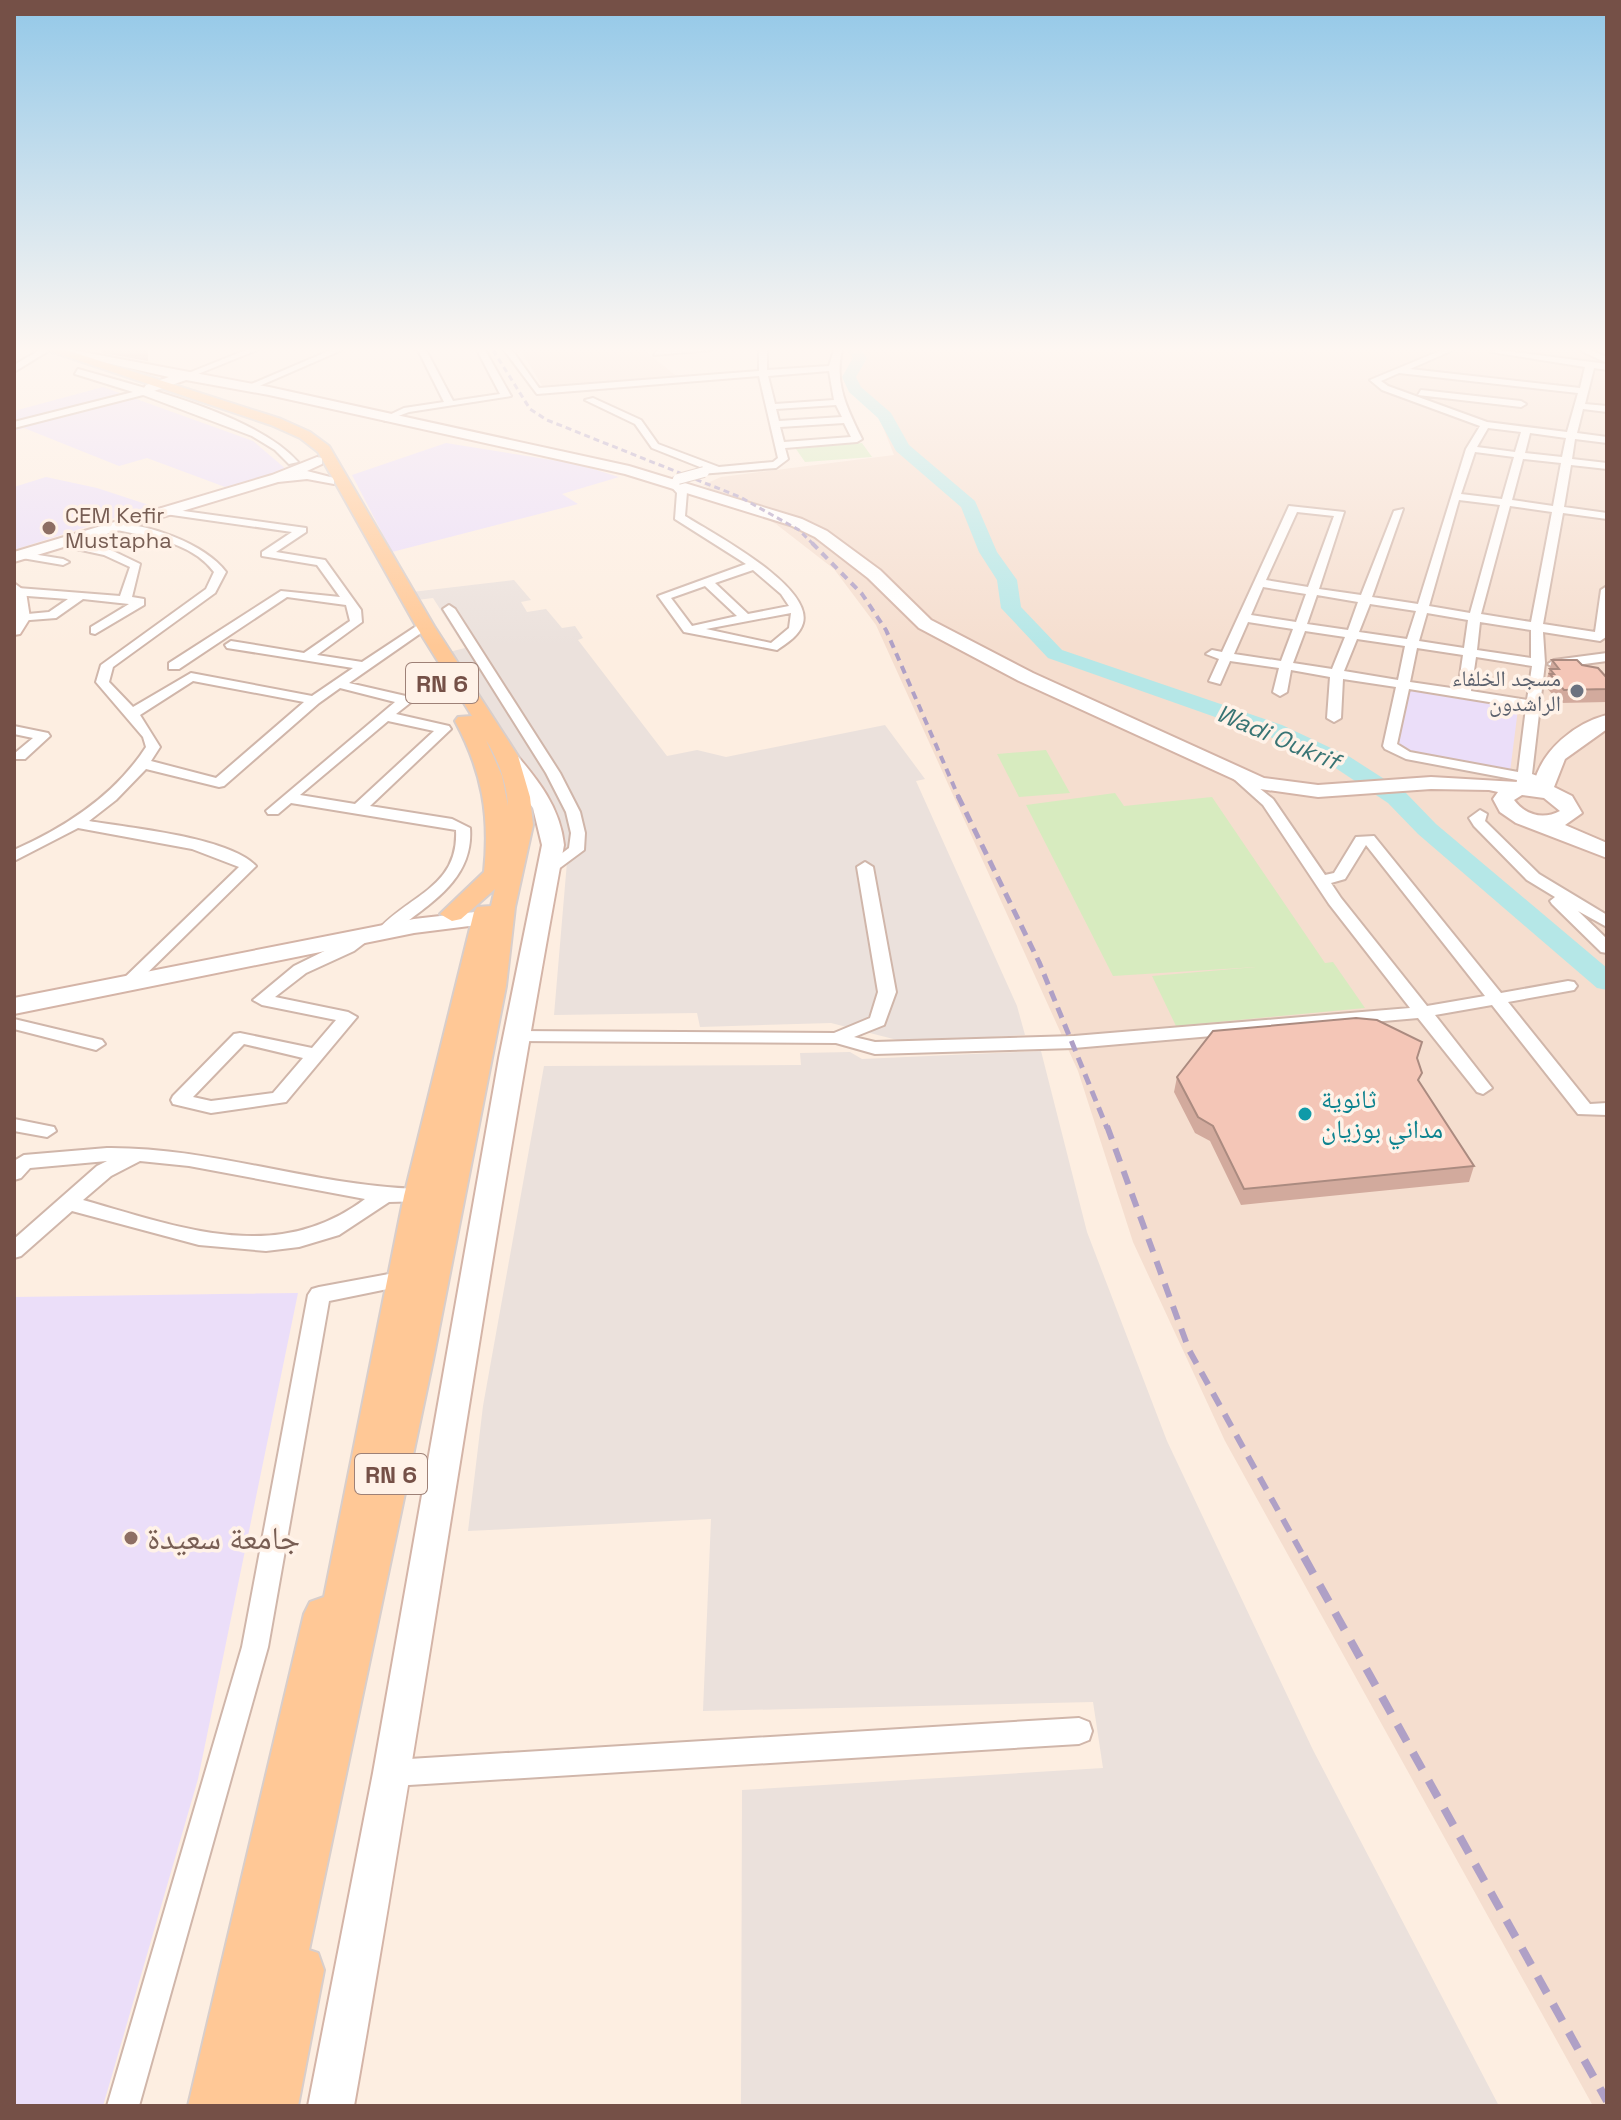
<svg xmlns="http://www.w3.org/2000/svg" width="1621" height="2120" viewBox="0 0 1621 2120" font-family="'Space Grotesk','Noto Naskh Arabic',sans-serif">
	<style>
		.residential { fill: #f5decf }
		.industrial { fill: #ebe1dc }
		.education { fill: #ebdef9 }
		.green { fill: #d7ebbf }
		.lines { fill: none; stroke-linecap: round; stroke-linejoin: round }
		.river { fill: #b5e7e7; fill-rule: evenodd }
		.street-casing { stroke: #d0b6aa; stroke-width: 4 }
		.secondary-casing { stroke: #d4b4a7; stroke-width: 4 }
		.primary-casing { stroke: #d8cecb; stroke-width: 4 }
		.street { fill: #fff; fill-rule: evenodd }
		.secondary { fill: #fff; fill-rule: evenodd }
		.primary { fill: #ffc896; fill-rule: evenodd }
		.rail-far4 { stroke: #afa0c6; stroke-width: 3; stroke-dasharray: 6 4; stroke-linecap: butt }
		.rail-far3 { stroke: #afa0c6; stroke-width: 4; stroke-dasharray: 8 6; stroke-linecap: butt }
		.rail-far2 { stroke: #afa0c6; stroke-width: 5; stroke-dasharray: 11 7; stroke-linecap: butt }
		.rail-far1 { stroke: #afa0c6; stroke-width: 6; stroke-dasharray: 14 10; stroke-linecap: butt }
		.rail { stroke: #afa0c6; stroke-width: 8; stroke-dasharray: 19 13; stroke-linecap: butt }
		.street-bridge-casing { stroke: #d0b6aa; stroke-width: 12; stroke-linecap: butt }
		.street-bridge { stroke: #fff; stroke-width: 10 }
		.wall { fill: #d2aa9d }
		.building { fill: #f4c6b7; stroke: #ab8b80; stroke-width: 2 }
		.education-dot { fill: #8d6e63; stroke: #fff2e8; stroke-width: 3 }
		.worship-dot { fill: #6b7280; stroke: #fff2e8; stroke-width: 3 }
		.culture-dot { fill: #0f9aa8; stroke: #fff2e8; stroke-width: 3 }
		.labels { text-anchor: middle; dominant-baseline: central; stroke-width: 7; stroke-linejoin: round; paint-order: stroke }
		.far-education-label { font-size: 22px; fill: #785e54; stroke: #fff2e8; text-anchor: start }
		.far-worship-label { font-size: 22px; fill: #5b616d; stroke: #fff2e8; text-anchor: end }
		.shield { fill: #fff2e8; stroke: #9e8177; stroke-width: 2 }
		.shield-label { font-size: 24px; font-weight: bold; fill: #755047 }
		.far-water-label { font-size: 24px; font-style: italic; fill: #387474; stroke: #fff2e8 }
		.culture-label { font-size: 26px; fill: #0d838f; stroke: #fff2e8; text-anchor: start }
		.near-education-label { font-size: 32px; fill: #785e54; stroke: #fff2e8; text-anchor: start }
	</style>
	<rect width="100%" height="100%" fill="#fdeee1"/>
	<path class="residential" d="M520,350H644L679,378L545,390Z
		M848,350H1607V2106H1593L1225,1441L1133,1242L1078,1071L876,625L834,569L776,524L703,485L721,477L894,455L879,417L845,379L851,360Z"/>
	<path class="industrial" d="M514,580L531,600L521,602L527,612L546,609L562,628L575,626L583,638L578,640L667,756L697,750L726,757L885,725L925,779L916,781L1017,1006L1025,1035L905,1042L831,1023L700,1027L697,1013L554,1015L567,862L534,786L490,711L449,652L465,648L433,598L417,600L412,592Z
		M1041,1051L1087,1232L1167,1441L1313,1750L1499,2106H741L742,1790L1103,1768L1093,1702L703,1711L711,1519L468,1531L483,1406L544,1066L801,1065L800,1053L850,1052L862,1059Z"/>
	<path class="education" d="M103,387L253,441L287,470L225,487L147,458L119,466L24,428L14,431V411Z
		M446,443L577,464L619,477L562,494L578,504L392,552L352,475Z
		M46,477L97,488L152,506L14,550V487Z
		M1409,689L1518,709L1510,772L1392,751Z
		M298,1293L198,1779L103,2106H14V1297Z"/>
	<path class="green" d="M862,443L872,457L805,462L796,449Z
		M1046,750L1070,793L1019,797L997,754Z
		M1115,793L1124,806L1212,797L1325,963L1333,962L1365,1008L1176,1026L1152,976L1256,967L1113,976L1026,805Z"/>
	<g class="lines">
		<path class="river" d="M847,350H861L867,358L856,377L861,387L891,413L909,445L975,501L997,552L1017,580L1021,607L1062,650L1282,725L1350,757L1406,793L1436,824L1607,968V990L1597,988L1418,834L1388,803L1334,767L1266,735L1048,658L1001,608L997,580L979,552L961,507L896,451L878,418L849,392L842,377L853,358Z"/>
		<defs>
			<path id="street" d="M40,350H50L14,372V365Z
				M246,350H257L188,378L181,376Z
				M331,350H342L250,390L242,388Z
				M418,350H426L453,401L500,394L477,350H485L511,396L409,412L385,421V417L404,408L444,402Z
				M504,350H512L539,388L759,371V350H767V370L829,366L834,350H842C834,383 847,409 862,439L857,442L785,448L788,459L776,468L700,474V470L705,469L652,448L635,424L585,400L593,398L641,420L658,444L719,467L773,462L778,458L759,376L537,394ZM829,371L834,400L775,404L768,376ZM836,405L842,417L779,421L776,409ZM844,423L851,437L784,442L780,427Z
				M657,350H711L654,355Z
				M1442,350H1453L1410,369L1580,388L1585,367L1491,352L1498,350L1607,364V370L1594,368L1585,404L1607,406V412L1583,409L1577,433L1607,437V443L1575,439L1572,459L1607,463V469L1571,465L1564,507L1607,513V519L1563,513L1543,624L1595,632L1601,590L1607,586L1606,637L1600,641L1543,632L1545,663L1532,774L1551,781L1544,785L1531,783L1528,789L1523,790L1516,786L1517,780L1406,759L1385,749L1383,746L1396,687L1343,679L1341,718L1334,722L1327,718L1330,677L1291,670L1287,692L1280,696L1273,692L1279,668L1230,661L1220,684L1209,681L1219,659L1206,654L1212,650L1222,652L1289,506L1344,512L1319,589L1361,595L1394,511L1403,509L1372,597L1418,604L1466,449L1480,426L1382,390L1370,380ZM1399,373L1578,393L1567,432L1487,422L1388,386L1381,381ZM1488,428L1521,432L1515,452L1477,447ZM1530,433L1566,438L1562,457L1525,453ZM1475,452L1514,457L1502,499L1461,494ZM1523,459L1561,463L1553,506L1512,500ZM1459,500L1500,505L1470,613L1429,606ZM1510,506L1552,512L1531,622L1481,614ZM1297,512L1334,516L1308,587L1266,580ZM1263,587L1306,594L1296,622L1251,615ZM1317,595L1358,602L1348,630L1307,624ZM1370,604L1416,611L1407,639L1359,632ZM1427,613L1468,620L1464,648L1419,641ZM1248,622L1293,629L1281,661L1234,654ZM1480,622L1531,630V658L1477,650ZM1305,631L1345,637L1332,669L1293,663ZM1357,639L1405,646L1398,680L1344,671ZM1417,648L1463,655L1458,689L1410,682ZM1476,657L1532,666L1527,700L1471,691ZM1409,689L1526,708L1518,772L1410,752L1397,744Z
				M1579,350H1590L1607,357V363Z
				M78,369C140,387 256,414 298,462L289,464L275,450L252,436L143,395L14,428V422L133,392L75,374Z
				M1421,390L1521,401L1526,404L1521,407L1418,395Z
				M678,476L683,479L679,483L687,492L685,516C712,533 813,586 803,623C800,635 787,643 777,650L684,632L658,596L746,564L675,519L677,493L667,482ZM753,570L781,594L789,606L748,614L715,583ZM705,586L737,616L692,626L671,598ZM791,613L789,628L771,643L706,629Z
				M162,508L306,528V532L276,552L325,560L361,610L362,622L317,655L362,662L421,623L431,626L349,683L410,697V703L396,714L449,726L451,729L370,806L452,819L470,828C474,881 427,905 391,934L385,936L377,931C408,895 459,888 456,830L291,803L278,814H268L266,811L395,702L340,688L319,703L224,786L219,787L146,769L116,800L89,821C129,828 229,837 256,866L134,986H122L120,982L239,867L192,849L78,828L14,861V850C66,827 115,795 146,747L143,737L96,682L101,665L206,589L214,572C190,540 146,537 109,528V524C145,522 204,543 226,572L215,593L113,667L109,682L133,707L191,673L312,696L353,668L227,648L225,645L231,641L304,653L350,621L346,605L287,597L179,669H169V663L281,591L340,597L317,565L262,556V552L292,532L158,513L157,511ZM193,681L304,702L216,778L151,761L160,747L140,715ZM388,721L434,731L355,804L300,795Z
				M62,540L111,550L140,564L132,597L144,599V605L95,634L91,633V627L129,604L83,599L56,618L17,621V615L49,612L68,599L14,595V589L18,588L120,596L130,567L104,555L58,545V541Z
				M20,552L63,559L69,562L63,565L16,557V553Z
				M449,605L455,609L560,773L580,812L585,833L584,850L553,873L548,875L540,870L569,848L571,833L566,812L546,773L443,609Z
				M1607,653V661L1554,668L1548,664L1554,660Z
				M14,726L48,733L50,736L25,759H15V753L33,738L14,734Z
				M1239,772L1273,799L1325,875L1334,873L1356,837L1374,836L1501,993L1568,981L1574,982L1577,986L1574,990L1508,1002L1590,1104L1607,1103V1115L1578,1114L1492,1005L1435,1015L1492,1088L1483,1094L1477,1092L1418,1018L1074,1048L875,1054L836,1043L516,1041L507,1036L516,1031L834,1033L870,1018L878,992L857,867L865,862L873,867L896,992L884,1025L854,1037L875,1042L1074,1036L1410,1008L1329,904L1263,805L1234,779V773ZM1366,845L1485,996L1427,1006L1341,898L1331,883L1345,879Z
				M1480,810L1487,814L1485,821L1539,874L1607,915V927L1578,911L1607,939V953L1601,952L1552,904L1550,901L1555,897L1527,880L1474,826L1469,818Z
				M367,930L375,935L354,951L306,973L275,997L348,1012L357,1017L286,1102L211,1113L173,1104L171,1100L173,1096L234,1034L240,1033L312,1048L336,1020L262,1005L253,1000L294,966ZM244,1044L303,1058L273,1093L211,1101L193,1097Z
				M14,1019L102,1040L105,1044L96,1050L14,1029Z
				M14,1119L54,1127L56,1131L47,1137L14,1131Z
				M107,1148C213,1147 313,1186 419,1189L426,1191L429,1196L426,1201L389,1202L339,1235L299,1247L266,1251L199,1245L72,1211L21,1256L14,1258V1239L97,1166L107,1161L30,1168L21,1178L14,1180V1161L24,1155ZM140,1161L189,1166L365,1199C276,1266 180,1227 83,1200L111,1176Z
				M405,1271L412,1274L415,1279L412,1284L329,1301L268,1647L139,2106H107L242,1647L308,1295L312,1289L319,1287Z
				M1079,1718L1089,1722L1092,1731L1089,1740L1079,1744L393,1786L383,1782L379,1773L383,1764L393,1760Z"/>
			<path id="secondary" d="M49,350H72L269,387L629,466L802,519L827,531L880,570L931,620L1033,673L1264,778L1318,785L1431,777L1534,783C1542,750 1575,723 1607,715V729L1565,759L1554,787L1572,796L1582,813L1565,825L1607,843V858L1516,823L1500,812L1493,799L1498,792L1489,790L1431,789L1318,797L1253,788L1019,681L919,628L868,578L815,537L790,525L625,474L269,395L186,380L151,392L144,388L146,385L169,377ZM1522,795L1544,798L1560,811C1543,820 1525,815 1514,800Z
				M317,457L322,458V464L307,471L334,478V484L307,479L278,482L14,562V552L272,475Z
				M14,583L26,592L30,618L20,634L14,635Z
				M507,750L514,752C538,780 560,807 564,845C487,1264 428,1686 354,2106H308L373,1773L499,1058L542,845L533,808L497,756Z
				M501,909L509,911L513,916L509,921L414,933L14,1014V998L414,919Z"/>
			<path id="primary" d="M47,350H66L281,419L310,432L329,446L434,626L518,756L530,797L533,825L515,907L506,986L433,1360L309,1950L318,1953L324,1970L298,2106H188L304,1614L310,1602L324,1597L404,1196L474,912L477,907L491,906L495,889L461,919L452,921L440,914L484,872C490,815 482,771 455,721L458,717L472,716L416,626L318,452L300,438L271,425ZM486,740C498,759 507,783 508,806L502,776Z"/>
		</defs>
		<use href="#street" class="street-casing"/>
		<use href="#secondary" class="secondary-casing"/>
		<use href="#primary" class="primary-casing"/>
		<use href="#street" class="street"/>
		<use href="#secondary" class="secondary"/>
		<use href="#primary" class="primary"/>
		<path class="rail-far4" d="M493,350L530,409L547,420L740,497L799,530L814,545"/>
		<path class="rail-far3" d="M812,543L862,594L886,630L959,798"/>
		<path class="rail-far2" d="M958,796L1039,962L1107,1128"/>
		<path class="rail-far1" d="M1107,1126L1189,1350L1305,1559"/>
		<path class="rail" d="M1304,1557L1607,2101"/>
		<defs>
			<path id="street-bridge" d="M678,479L704,472"/>
		</defs>
		<use href="#street-bridge" class="street-bridge-casing"/>
		<use href="#street-bridge" class="street-bridge"/>
	</g>
	<path class="wall" d="M101,350H148V361L102,353Z
		M1552,660L1607,678V702L1560,703L1546,687L1547,684L1546,682Z
		M1417,1058L1419,1083L1474,1166L1469,1182L1241,1205L1210,1141L1195,1133L1174,1092L1177,1077Z"/>
	<path class="building" d="M1552,660H1577L1582,665L1598,668L1607,678V689L1564,690L1550,674H1554L1550,669H1559Z
		M1356,1018L1377,1020L1422,1042L1417,1058L1422,1073L1418,1080L1474,1166L1244,1189L1213,1126L1198,1117L1177,1077L1213,1031Z"/>
	<linearGradient id="sky" x2="0" y2="1"><stop stop-color="#93c8e8"/><stop offset="0.54" stop-color="#fef7f2"/><stop offset="1" stop-color="#fef7f2" stop-opacity="0"/></linearGradient>
	<rect width="1621" height="647" fill="url(#sky)"/>
	<g class="education-dot">
		<circle cx="49" cy="528" r="8"/>
		<circle cx="131" cy="1538" r="8"/>
	</g>
	<circle class="worship-dot" cx="1577" cy="691" r="8"/>
	<circle class="culture-dot" cx="1305" cy="1114" r="8"/>
	<g class="labels">
		<g class="far-education-label">
			<text x="65" y="515">CEM Kefir<tspan x="65" dy="25">Mustapha</tspan></text>
		</g>
		<g class="far-worship-label">
			<text x="1561" y="678">مسجد الخلفاء<tspan x="1561" dy="25">الراشدون</tspan></text>
		</g>
		<g class="shield">
			<rect x="406" y="663" width="72" height="40" rx="6"/>
			<rect x="355" y="1454" width="72" height="40" rx="6"/>
		</g>
		<g class="shield-label">
			<text x="442" y="683">RN 6</text>
			<text x="391" y="1474">RN 6</text>
		</g>
		<g class="far-water-label">
			<text transform="translate(1278 737) rotate(23)">Wadi Oukrif</text>
		</g>
		<g class="culture-label">
			<text x="1321" y="1099">ثانوية<tspan x="1321" dy="30">مداني بوزيان</tspan></text>
		</g>
		<g class="near-education-label">
			<text x="147" y="1538">جامعة سعيدة</text>
		</g>
	</g>
	<rect width="1621" height="2120" fill="none" stroke="#755047" stroke-width="32"/>
</svg>
